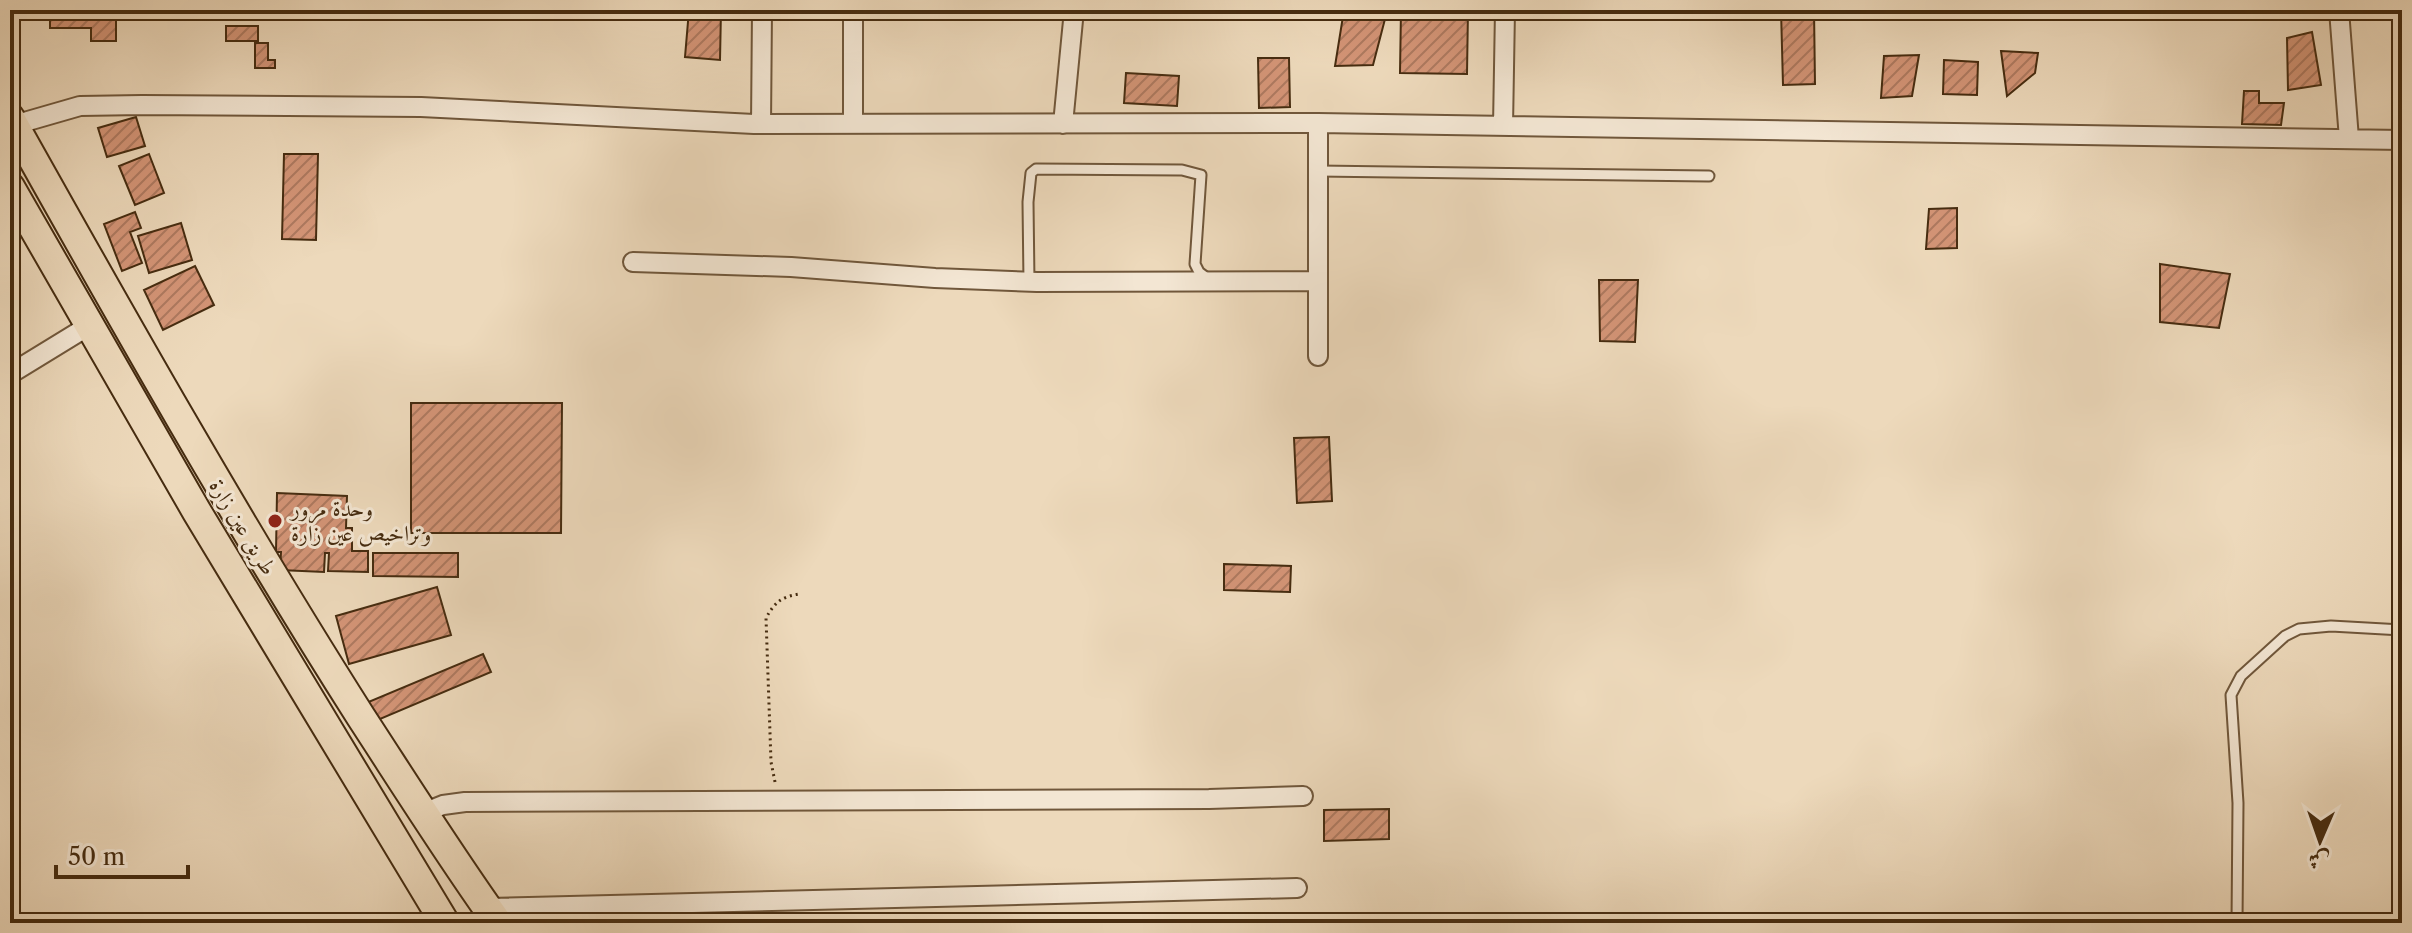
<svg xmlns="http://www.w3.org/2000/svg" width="2412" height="933" viewBox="0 0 2412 933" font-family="'Libre Caslon Text',Amiri,serif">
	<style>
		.building { fill: url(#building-hatch); stroke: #462c10; stroke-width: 2 }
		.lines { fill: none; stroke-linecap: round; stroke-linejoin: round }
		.service-casing { stroke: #70573b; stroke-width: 13 }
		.minor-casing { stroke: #70573b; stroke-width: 22 }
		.primary-casing { stroke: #462c10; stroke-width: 32 }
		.path { stroke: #462c10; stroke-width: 3; stroke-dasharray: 2 4; stroke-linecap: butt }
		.service { stroke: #f3e6d3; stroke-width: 9 }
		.minor { stroke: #f3e6d3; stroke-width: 18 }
		.primary { stroke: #edd9bb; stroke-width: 28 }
		.poi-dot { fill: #8f2418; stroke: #f3e6d3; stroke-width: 3 }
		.labels { text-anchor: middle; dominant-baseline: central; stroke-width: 6; stroke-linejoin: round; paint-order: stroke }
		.poi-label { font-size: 22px; fill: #462c10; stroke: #f3e6d3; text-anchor: start }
		.street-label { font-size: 22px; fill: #462c10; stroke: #f3e6d3 }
	</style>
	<defs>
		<pattern id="building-hatch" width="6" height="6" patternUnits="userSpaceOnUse" patternTransform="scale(2)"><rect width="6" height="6" fill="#d39476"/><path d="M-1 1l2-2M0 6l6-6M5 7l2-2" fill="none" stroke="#ad795f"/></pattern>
	</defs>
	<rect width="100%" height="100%" fill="#edd9bb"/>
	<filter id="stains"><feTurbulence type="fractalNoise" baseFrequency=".0025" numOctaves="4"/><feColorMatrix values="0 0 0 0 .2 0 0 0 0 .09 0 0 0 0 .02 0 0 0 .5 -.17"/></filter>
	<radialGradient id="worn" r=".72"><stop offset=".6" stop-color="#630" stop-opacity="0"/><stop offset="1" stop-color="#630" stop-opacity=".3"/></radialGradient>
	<path class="building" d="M50,10H116V41H91V28H50Z
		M689,10H721L720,60L685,57Z
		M1344,10L1385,19L1373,65L1335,66Z
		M1401,10H1468L1467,74L1400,73Z
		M1781,10H1814L1815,84L1783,85Z
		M226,26H258V41H226Z
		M2312,32L2321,85L2288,90L2287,38Z
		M255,43H268V60H275V68H255Z
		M2001,51L2038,53L2035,73L2007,96Z
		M1919,55L1912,96L1881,98L1884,56Z
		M1258,58H1289L1290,107L1259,108Z
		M1944,60L1978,62L1977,95L1943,94Z
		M1126,73L1179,76L1177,106L1124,103Z
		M2244,91H2259V103H2284L2281,125L2242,124Z
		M136,117L145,146L107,157L98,128Z
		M149,154L164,193L135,205L119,166Z
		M284,154H318L316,240L282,239Z
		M1957,208V248L1926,249L1929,209Z
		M135,212L141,228L130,232L142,263L122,271L104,224Z
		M181,223L192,260L149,273L138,236Z
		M2160,264L2230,274L2219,328L2160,322Z
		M195,266L214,305L163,330L144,290Z
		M1599,280H1638L1635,342L1600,341Z
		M411,403H562L561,533H411Z
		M1329,437L1332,501L1297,503L1294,438Z
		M277,493L347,496L346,528H352V551H368V572L328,571L329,553H325L324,572L280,570L281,552H276Z
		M373,553H458V577L373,576Z
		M1224,564L1291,566L1290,592L1224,590Z
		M437,587L451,635L349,664L336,616Z
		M483,654L491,672L373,722L366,703Z
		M1389,809V839L1324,841V810Z"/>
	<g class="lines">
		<defs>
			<path id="service" d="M1318,171L1709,176
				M1029,282L1028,202L1031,173L1036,169L1182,170L1201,175L1195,264L1199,272L1207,278
				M2237,923L2238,803L2231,695L2241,676L2285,636L2299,629L2331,626L2402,630"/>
			<path id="minor" d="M2339,10L2349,139
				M1318,123V356
				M761,124L762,10
				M853,124V10
				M1063,124L1074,10
				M14,125L80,106L142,105L421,107L754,124L1318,123L2402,140
				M1503,126L1505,10
				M633,262L791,267L935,278L1037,282L1317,281
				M10,374L90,325
				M423,813L443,805L465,802L1209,799L1303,796
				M488,908L1297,888"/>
			<path id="primary" d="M10,118C123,320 237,522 361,717C406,786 450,856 498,923
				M10,187L197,512L445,923"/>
		</defs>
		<use href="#service" class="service-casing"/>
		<use href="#minor" class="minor-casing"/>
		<use href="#primary" class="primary-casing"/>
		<path class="path" d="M775,782L771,762L766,618C775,602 781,597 799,594"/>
		<use href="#service" class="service"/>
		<use href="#minor" class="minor"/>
		<use href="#primary" class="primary"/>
	</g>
	<circle class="poi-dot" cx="275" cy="521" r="8"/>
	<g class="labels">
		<g class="poi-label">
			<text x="291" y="508">وحدة مرور<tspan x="291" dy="25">وتراخيص عين زارة</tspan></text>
		</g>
		<g class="street-label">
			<text transform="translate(243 527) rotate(59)">طريق عين زارة</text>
		</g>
	</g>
	<rect width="2412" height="933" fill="none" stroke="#edd9bb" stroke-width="40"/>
	<rect x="12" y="12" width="2388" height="909" fill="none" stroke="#462c10" stroke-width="4"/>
	<rect x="20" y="20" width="2372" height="893" fill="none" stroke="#462c10" stroke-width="2"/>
	<g transform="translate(2320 841) rotate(182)" stroke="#f3e6d3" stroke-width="6" paint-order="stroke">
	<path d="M0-6L14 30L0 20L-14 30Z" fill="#462c10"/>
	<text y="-12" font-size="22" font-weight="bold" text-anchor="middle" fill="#462c10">ش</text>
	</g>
	<path d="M56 865v12h132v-12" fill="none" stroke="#462c10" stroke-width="4"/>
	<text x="68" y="865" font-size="24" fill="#462c10" stroke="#f3e6d3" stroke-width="6" paint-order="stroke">50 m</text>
	<rect width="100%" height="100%" filter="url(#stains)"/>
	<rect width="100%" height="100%" fill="url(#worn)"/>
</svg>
